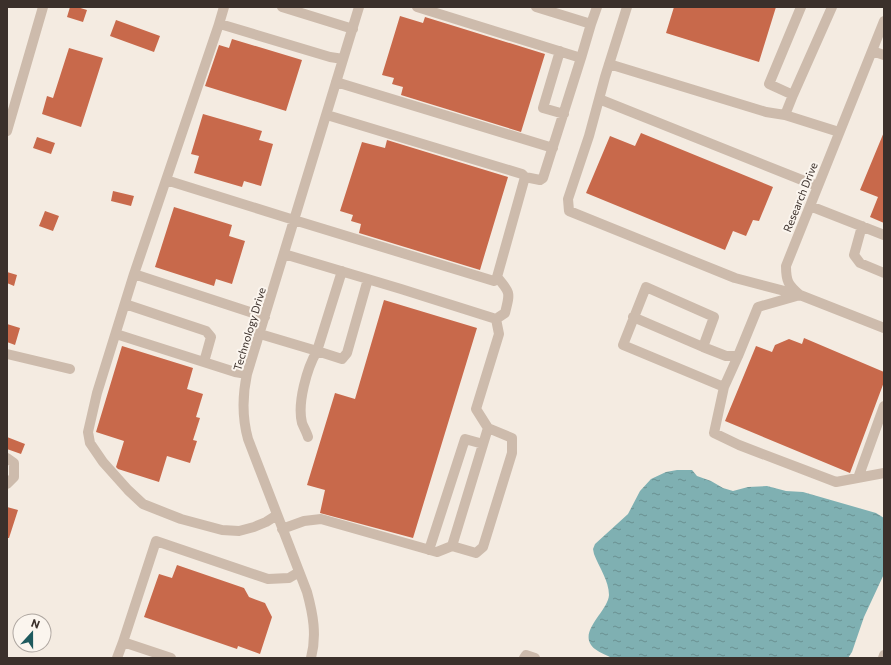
<svg xmlns="http://www.w3.org/2000/svg" width="891" height="665" viewBox="0 0 891 665" font-family="Commissioner,sans-serif">
	<style>
		.water { fill: url(#water-ripples) }
		.building { fill: #c8694b }
		.lines { fill: none; stroke-linecap: round; stroke-linejoin: round }
		.minor { stroke: #cdbbac; stroke-width: 10 }
		.labels { text-anchor: middle; dominant-baseline: central; stroke-width: 4; stroke-linejoin: round; paint-order: stroke }
		.street-label { font-size: 11px; fill: #3b302b; stroke: #fbf5ee }
	</style>
	<defs>
		<pattern id="water-ripples" width="26" height="14" patternUnits="userSpaceOnUse"><rect width="26" height="14" fill="#7fb0b2"/><path d="M2 4q2-2 4 0t4 0M15 11q2-2 4 0t4 0" fill="none" stroke="#699091"/></pattern>
	</defs>
	<rect width="100%" height="100%" fill="#f4ebe1"/>
	<path class="water" d="M677,470H692L697,476L711,481L723,488L733,491L748,487L767,486L786,491L803,492L876,513L884,518V574L864,617L852,652L848,658H612C607,655 600,653 595,649C575,633 608,612 609,595C609,581 599,567 594,554L593,549L595,544L628,514L640,491L651,479L666,472Z"/>
	<path class="building" d="M70,7H77L87,10L83,22L67,17Z
		M674,7H776L759,62L666,33Z
		M400,16L423,23L425,17L545,54L521,132L401,95L403,87L392,84L394,78L382,75Z
		M116,20L160,36L154,52L110,36Z
		M232,39L302,60L286,111L205,86L219,45L229,48Z
		M69,48L103,58L81,127L42,114L47,96L53,98Z
		M203,114L262,131L259,140L273,144L261,186L244,181L242,187L194,173L199,156L191,154Z
		M884,132V223L870,217L878,197L860,190Z
		M641,133L773,187L759,221L753,220L746,236L733,231L725,250L586,193L610,136L635,146Z
		M37,137L55,143L51,154L33,148Z
		M387,140L508,177L480,270L359,233L361,224L351,221L353,215L340,211L362,142L385,148Z
		M113,191L134,196L131,206L111,201Z
		M174,207L232,225L229,236L245,241L232,284L216,279L214,286L155,267Z
		M45,211L59,216L53,231L39,226Z
		M7,272L17,275L14,286L7,283Z
		M384,300L477,328L413,538L320,513L325,490L307,485L335,393L355,399Z
		M7,324L20,328L15,345L7,342Z
		M804,338L884,372V382L850,473L725,421L756,346L772,352L775,345L789,339L802,344Z
		M122,346L193,368L187,389L203,394L196,417L200,418L193,440L197,441L190,463L167,456L159,482L118,469L116,467L124,441L96,432Z
		M7,437L25,444L21,454L7,449Z
		M7,507L18,510L9,538H7Z
		M177,565L244,588L249,597L265,603L272,617L260,654L238,646L237,649L144,617L159,574L172,578Z"/>
	<g class="lines">
		<path class="minor" d="M282,7L353,29
			M417,7L581,58L543,178L540,180L525,177
			M536,7L591,24L597,7
			M627,7L605,77L589,136L568,199L569,211L735,278L800,295
			M801,7L769,84L793,95L785,115L839,132
			M884,21L786,266C786,281 788,285 800,295L884,328
			M219,24L224,7
			M560,51L543,108L564,114
			M872,51L884,55
			M581,58L591,24
			M609,64L766,112L785,115
			M336,82L553,148
			M793,95L832,7
			M599,99L817,186
			M7,131L43,7
			M166,180L219,24H220L330,57L343,59
			M810,206L884,235
			M862,226L854,255L860,263L884,273
			M134,274L97,393L88,432L90,443L103,462L128,490L143,504L181,519L222,530L239,531L254,527L266,522L277,515
			M800,295L758,307L738,356H726L703,347L714,317L646,287L623,345L724,387L714,433L739,445L836,482L884,473
			M125,304L206,331L211,337L204,362
			M265,317L134,274L166,180L294,220L494,281L497,277L525,177L522,174L327,115
			M633,317L703,347
			M496,319L505,313C510,293 511,293 497,277
			M116,334L235,372L247,374
			M260,334L317,351L342,271
			M7,354L70,369
			M724,387L738,356
			M308,437C307,433 304,428 302,423C297,403 307,368 317,351L342,359L347,353L368,279
			M7,458L14,463V477L7,484
			M858,478L884,406
			M282,529L304,521L321,519L437,552L452,546L488,428L476,409L499,334L496,319L401,289L284,254
			M452,546L476,553L483,547L512,453V438L488,428
			M429,550L465,439L483,444
			M123,642L156,541L268,579L289,578L299,572
			M117,658L123,642L171,658
			M311,658C317,635 313,614 307,592L248,439C242,417 242,397 247,374L359,7
			M524,658L526,655L535,658
			M883,658L884,655"/>
	</g>
	<g class="labels">
		<g class="street-label">
			<text transform="translate(800 197) rotate(-68)">Research Drive</text>
			<text transform="translate(249 329) rotate(-73)">Technology Drive</text>
		</g>
	</g>
	<rect width="891" height="665" fill="none" stroke="#3b302b" stroke-width="16"/>
	<g transform="translate(32 633) rotate(21)"><circle r="19" fill="#fbf5ee" stroke="#aea6a0"/>
	<path d="M0-3L7 15L0 10L-7 15Z" fill="#1f5a5e"/>
	<text y="-6" font-size="11" font-weight="bold" text-anchor="middle" fill="#3b302b">N</text>
	</g>
</svg>
